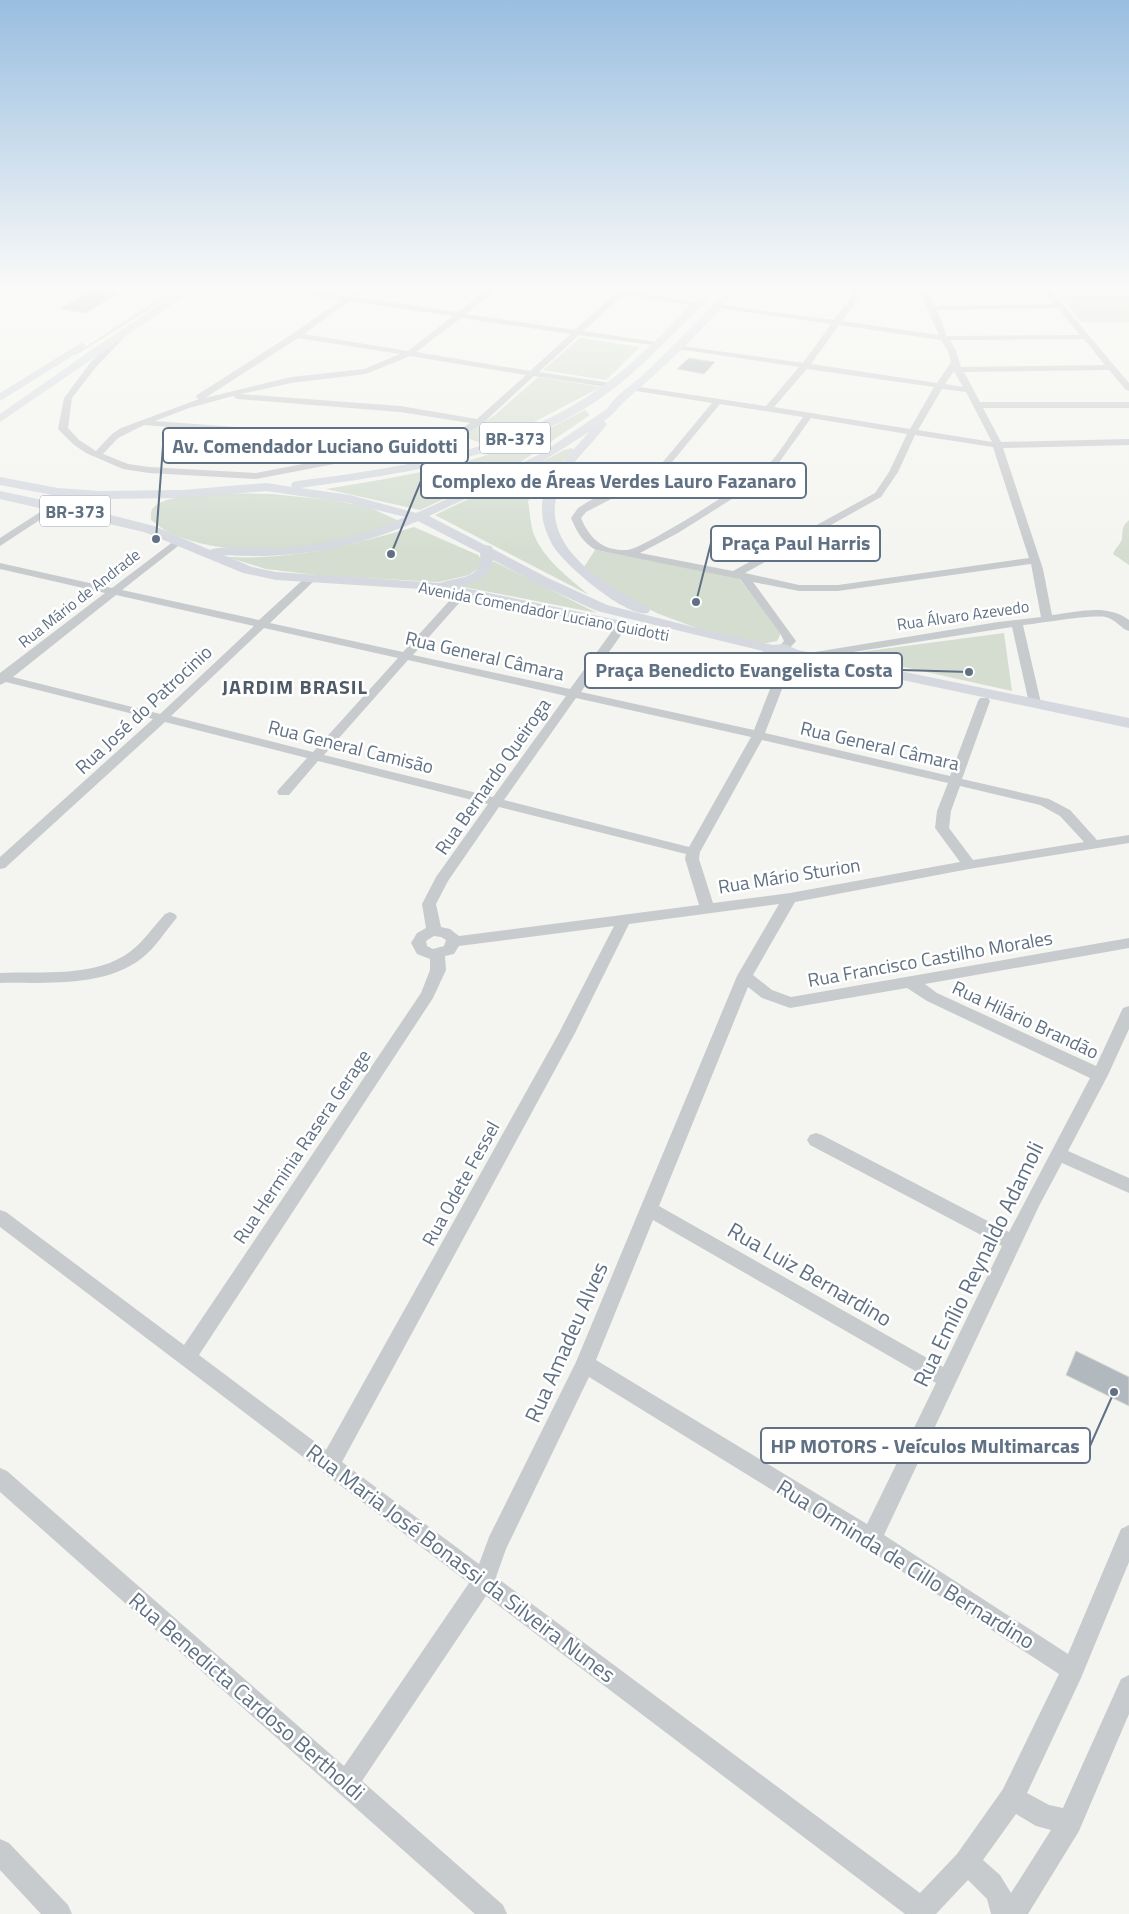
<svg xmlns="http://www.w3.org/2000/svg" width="1129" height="1914" viewBox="0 0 1129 1914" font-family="'Titillium Web',sans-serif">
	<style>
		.green { fill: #d4ddd0 }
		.building { fill: #b2b9be; stroke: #d5d5d3 }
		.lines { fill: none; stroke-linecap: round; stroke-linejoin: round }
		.minor { fill: #c8cbce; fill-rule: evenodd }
		.major { fill: #d5d9df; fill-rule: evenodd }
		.labels { text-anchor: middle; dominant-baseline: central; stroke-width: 5; stroke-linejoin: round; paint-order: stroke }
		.far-street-label { font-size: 16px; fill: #607184; stroke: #fff }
		.shield { fill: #fff; stroke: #909ca9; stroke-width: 1 }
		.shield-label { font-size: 18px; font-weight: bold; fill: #607184 }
		.street-label { font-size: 19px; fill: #607184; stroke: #fff }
		.far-district-label { font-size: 20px; font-weight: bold; letter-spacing: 1px; fill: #4f5b68; stroke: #fff }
		.near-street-label { font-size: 22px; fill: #607184; stroke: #fff }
		.leader { fill: none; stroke: #607184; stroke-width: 2 }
		.callout-dot { fill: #607184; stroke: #fff; stroke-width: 2 }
		.callout { fill: #fff; stroke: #607184; stroke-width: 2 }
		.callout-label { font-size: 20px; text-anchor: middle; font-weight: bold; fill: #607184 }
	</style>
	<rect width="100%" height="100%" fill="#f4f5f0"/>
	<path class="green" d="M179,285H189L76,355H73Z
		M1053,285H1129V322H1081Z
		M580,338L640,347L606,380L543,370Z
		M538,377L601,387L507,436L481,443L461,436L495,415Z
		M585,410L590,415L515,466L420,510L326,489C386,479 445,470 502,450C531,439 558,424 585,410Z
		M572,448L573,450L572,452L554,470L528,501C530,511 530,522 533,532C542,558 569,578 589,595L435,515L508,480L564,450Z
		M272,494L330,500L369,507L401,522C383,527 365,534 347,539C293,553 221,556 170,533C163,530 157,524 151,520C151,515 150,512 153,508C168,490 248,494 272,494Z
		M1129,520V565L1113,554C1115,549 1121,543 1122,539C1123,530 1121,527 1129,520Z
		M414,527L478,555L482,560L479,568L469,575L439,582L325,576L266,569L227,557C293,560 352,545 414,527Z
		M595,550L738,577L781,633L777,641L762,644L710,633L659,614L612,591L584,567Z
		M493,561L597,613L459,586C472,579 488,576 493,561Z
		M1004,633L1012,691L845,654Z"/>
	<path class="building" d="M91,290L118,294L85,313L60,309Z
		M689,358L715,362L704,374L677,369Z
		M1076,1351L1129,1377V1406L1066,1375Z"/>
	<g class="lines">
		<path class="minor" d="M362,285H371L355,297L458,312L493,285H502L466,314L575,330L615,294L569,285H589L619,290L624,285H633L627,291L696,302L700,304L696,306L623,295L583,331L656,342H659V346L579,335L539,372L610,383L613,384V388L534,376L482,424L467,433L428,446L256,479L149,473L123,469L86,453L73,444L58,429L64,398L90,363L124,328L131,330L96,367L72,398L68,428L79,440L96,451L112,434L121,428L199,399L196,397L197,395L294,333L341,300L307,295V291L347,296ZM349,301L453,316L408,351L304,334ZM461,318L571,334L530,371L416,352ZM298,338L400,354L364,369L291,377L205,398ZM410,356L526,375L477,419L400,406L241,394L291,383L366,374ZM233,396L237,399L400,412L470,423L461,429L426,441L394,447L333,434L155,421L189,408ZM144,425L333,440L381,449L256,473L149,467L128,464L103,454L118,438Z
			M860,285H868L842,321L939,335L920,293L873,285L917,288L915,285H923L935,306L1054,304L1038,285H1046L1129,383V391L1126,390L1109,370L964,372L980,402H1129V408H983L1001,442L1129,439V445L1003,448L1043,569L1052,615C1076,612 1108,603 1129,620V631C1121,629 1117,620 1106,617C1090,614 1042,623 1023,625L1041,703L1039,706H1031L1029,703L1012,627L809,659L803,656L809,653L998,622L1041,617L1031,564L838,591H799L753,582L796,641L788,650L784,651L778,648L784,641L780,633L740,579L596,550C583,543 577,532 571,518L578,508L589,501L644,475L662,463L712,403L636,391L633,390V386L766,406L799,367L678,349H675V345L803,363L831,324L717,308H714V304L834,320ZM1058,308L1080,335L947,336L937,310ZM839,325L941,340L948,351L951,362L937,383L811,364ZM1084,339L1105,365L961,367L956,351L950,340ZM807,369L934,387L910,429L774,407ZM954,371L963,387L945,384ZM942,389L966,392L992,442L918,430ZM720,404L803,417C791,433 781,452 767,466C753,479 642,550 627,550C603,551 590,539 581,518L586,512L650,479L668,467ZM811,418L907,434L889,472L875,493L733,571L640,553L678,533L762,480L775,468ZM915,435L993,447L1029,558L838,585H799L745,573L881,497L898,472Z
			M54,503L58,504V508L0,546V538Z
			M178,538L182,539L183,541L182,543L122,590L259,620L306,577H314L315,579L314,581L270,623L403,652L460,589L464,588L469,591L468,593L413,655L570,689L618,623L622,622L628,625L581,692L754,730L779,666L777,661L783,657L787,659L791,666L765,733L950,776L978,701L980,698H988L990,701L962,779L1049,799L1070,810L1097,840L1129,835V843L969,869L795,902L753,975L772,990L791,997L1129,938V948L925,984L937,993L1096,1066L1121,1012L1123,1008L1129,1006V1029L1108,1075L1068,1151L1129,1178V1193L1062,1163L1039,1206L884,1535L1068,1654L1121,1529L1129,1525V1562L1081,1678L1027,1793L1049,1805L1063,1808L1121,1679L1129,1675V1714L1079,1831L1028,1914H991L987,1899L968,1880L936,1914H905L486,1596L362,1781L503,1905L507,1914H475L0,1492V1468L7,1471L344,1766L469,1583L0,1227V1210L6,1212L184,1345L421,993L430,970V959L417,954L411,943L417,933L426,928L422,904L436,877L488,804L318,761L289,795H279L277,792L279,789L307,758L165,722L5,868L0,869V857L153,719L6,682L0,685V673L105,593L0,569V563L112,588ZM116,595L254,626L160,714L13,677ZM264,628L398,658L313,752L171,716ZM408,660L566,696L493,797L324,755ZM576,698L751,737L689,847L504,800ZM762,740L948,783L937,811L935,828L960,862L790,893L713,903L699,859L700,852ZM960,786L1040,805L1060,816L1084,842L973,860L949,828L951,811ZM499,807L686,854L685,859L699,905L459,936L450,929L441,927L436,904L448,881ZM779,904L737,976L576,1362L489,1537L479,1564L342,1462L575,1033L629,924ZM614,926L559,1033L326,1450L199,1355L433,998L446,970L445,956L454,954L459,946ZM434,936L441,937L446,940L444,946L433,949L427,946L426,941ZM748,987L762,998L790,1008L907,988L927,1001L1090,1078L1009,1232L822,1135L816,1133L810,1135L807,1140L810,1145L1002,1246L943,1367L659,1206ZM653,1220L936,1383L867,1524L596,1360ZM589,1377L863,1546L1059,1674L1003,1789L957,1854L920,1893L496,1577L506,1549ZM1016,1814L1036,1826L1051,1830L1011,1893L1000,1875L983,1860Z
			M170,912L175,914L177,917L175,920C164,933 155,948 142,958C104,988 45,982 0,983V973C42,971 96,978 131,951C144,941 154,926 165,914Z
			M0,1839L9,1843L68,1905L72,1914H41L0,1870Z"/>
		<path class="major" d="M192,285H205L167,308L0,422V414L93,349L169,298Z
			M710,285H720C707,301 692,315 678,329C648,360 617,390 579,412C494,461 396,475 300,488L350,495L416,513L432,506L540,454L607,409C616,394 631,386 643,375C673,346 703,317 730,285H740C707,328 666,365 626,400C618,407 613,415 604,421L607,424C592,445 568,464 559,488C537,546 605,585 648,607L650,610L648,613C626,618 565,565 553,546C547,535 542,523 542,510C541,480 571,453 589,432L537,465L429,516L485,545L491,546L493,549L548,578L607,605L713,632L773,645L784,644L798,650L1129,718V728L798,658L795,662C782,666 769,666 761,654L763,651L597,611L538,584L493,560C491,577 474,583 460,587L622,621L627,622L629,625L627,628L622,629L436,590L276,580L243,573L144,532L0,499V491L103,513L154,526L210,550C217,545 269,549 282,548C324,545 366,534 405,517L349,503L266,491L183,498L99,499L58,496L0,485V477L58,488L99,491L183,490L266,483L292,487L291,485L293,482L297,481C406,467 518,450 608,382C645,354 677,318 710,285ZM418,521L480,553C483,581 457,576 440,583L276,572L252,567L224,555C291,560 356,548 418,521ZM777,653L785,654L780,656Z
			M81,343L85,344V348L0,401V393Z"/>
	</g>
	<linearGradient id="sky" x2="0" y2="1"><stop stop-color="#99bee0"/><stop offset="0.52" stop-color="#fafaf8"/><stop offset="1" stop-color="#fafaf8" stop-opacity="0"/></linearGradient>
	<rect width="1129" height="553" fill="url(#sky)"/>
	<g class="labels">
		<g class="far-street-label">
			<text transform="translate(79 598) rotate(-38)">Rua Mário de Andrade</text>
			<text transform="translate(544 611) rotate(11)">Avenida Comendador Luciano Guidotti</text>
			<text transform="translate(963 615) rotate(-8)">Rua Álvaro Azevedo</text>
		</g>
		<g class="shield">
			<rect x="480" y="422.5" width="70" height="31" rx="4"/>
			<rect x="40" y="495.5" width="70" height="31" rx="4"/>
		</g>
		<g class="shield-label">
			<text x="515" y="438">BR-373</text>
			<text x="75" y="511">BR-373</text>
		</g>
		<g class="street-label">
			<text transform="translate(485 655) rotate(13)">Rua General Câmara</text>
			<text transform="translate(143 709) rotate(-43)">Rua José do Patrocinio</text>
			<text transform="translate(880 745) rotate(13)">Rua General Câmara</text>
			<text transform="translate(351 746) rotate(14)">Rua General Camisão</text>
			<text transform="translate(492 776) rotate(-55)">Rua Bernardo Queiroga</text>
			<text transform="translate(789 875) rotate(-9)">Rua Mário Sturion</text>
			<text transform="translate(930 958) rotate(-10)">Rua Francisco Castilho Morales</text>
			<text transform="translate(1026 1019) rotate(25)">Rua Hilário Brandão</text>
			<text transform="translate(301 1146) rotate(-56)">Rua Herminia Rasera Gerage</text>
			<text transform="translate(460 1183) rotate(-61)">Rua Odete Fessel</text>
		</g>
		<g class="far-district-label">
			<text x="295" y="686">JARDIM BRASIL</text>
		</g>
		<g class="near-street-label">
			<text transform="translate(978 1264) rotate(-64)">Rua Emílio Reynaldo Adamoli</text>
			<text transform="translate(810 1274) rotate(30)">Rua Luiz Bernardino</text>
			<text transform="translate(566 1342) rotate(-66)">Rua Amadeu Alves</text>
			<text transform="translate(461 1563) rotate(37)">Rua Maria José Bonassi da Silveira Nunes</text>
			<text transform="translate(906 1564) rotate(32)">Rua Orminda de Cillo Bernardino</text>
			<text transform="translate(247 1696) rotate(41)">Rua Benedicta Cardoso Bertholdi</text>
		</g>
	</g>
	<path class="leader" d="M156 539L163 446M391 554L421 481M696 602L711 543M969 672L902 670M1114 1392L1090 1446"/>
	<g class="callout-dot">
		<circle cx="156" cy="539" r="5"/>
		<circle cx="391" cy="554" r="5"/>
		<circle cx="696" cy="602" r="5"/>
		<circle cx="969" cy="672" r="5"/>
		<circle cx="1114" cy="1392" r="5"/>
	</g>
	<g class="callout">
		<rect x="163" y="428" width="305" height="35" rx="5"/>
		<rect x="421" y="463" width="385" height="35" rx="5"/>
		<rect x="711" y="526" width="169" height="35" rx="5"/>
		<rect x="585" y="653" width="317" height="35" rx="5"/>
		<rect x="761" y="1428" width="329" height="35" rx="5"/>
	</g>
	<g class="callout-label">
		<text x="315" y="453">Av. Comendador Luciano Guidotti</text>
		<text x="614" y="488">Complexo de Áreas Verdes Lauro Fazanaro</text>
		<text x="796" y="550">Praça Paul Harris</text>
		<text x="744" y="677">Praça Benedicto Evangelista Costa</text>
		<text x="925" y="1453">HP MOTORS - Veículos Multimarcas</text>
	</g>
</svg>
